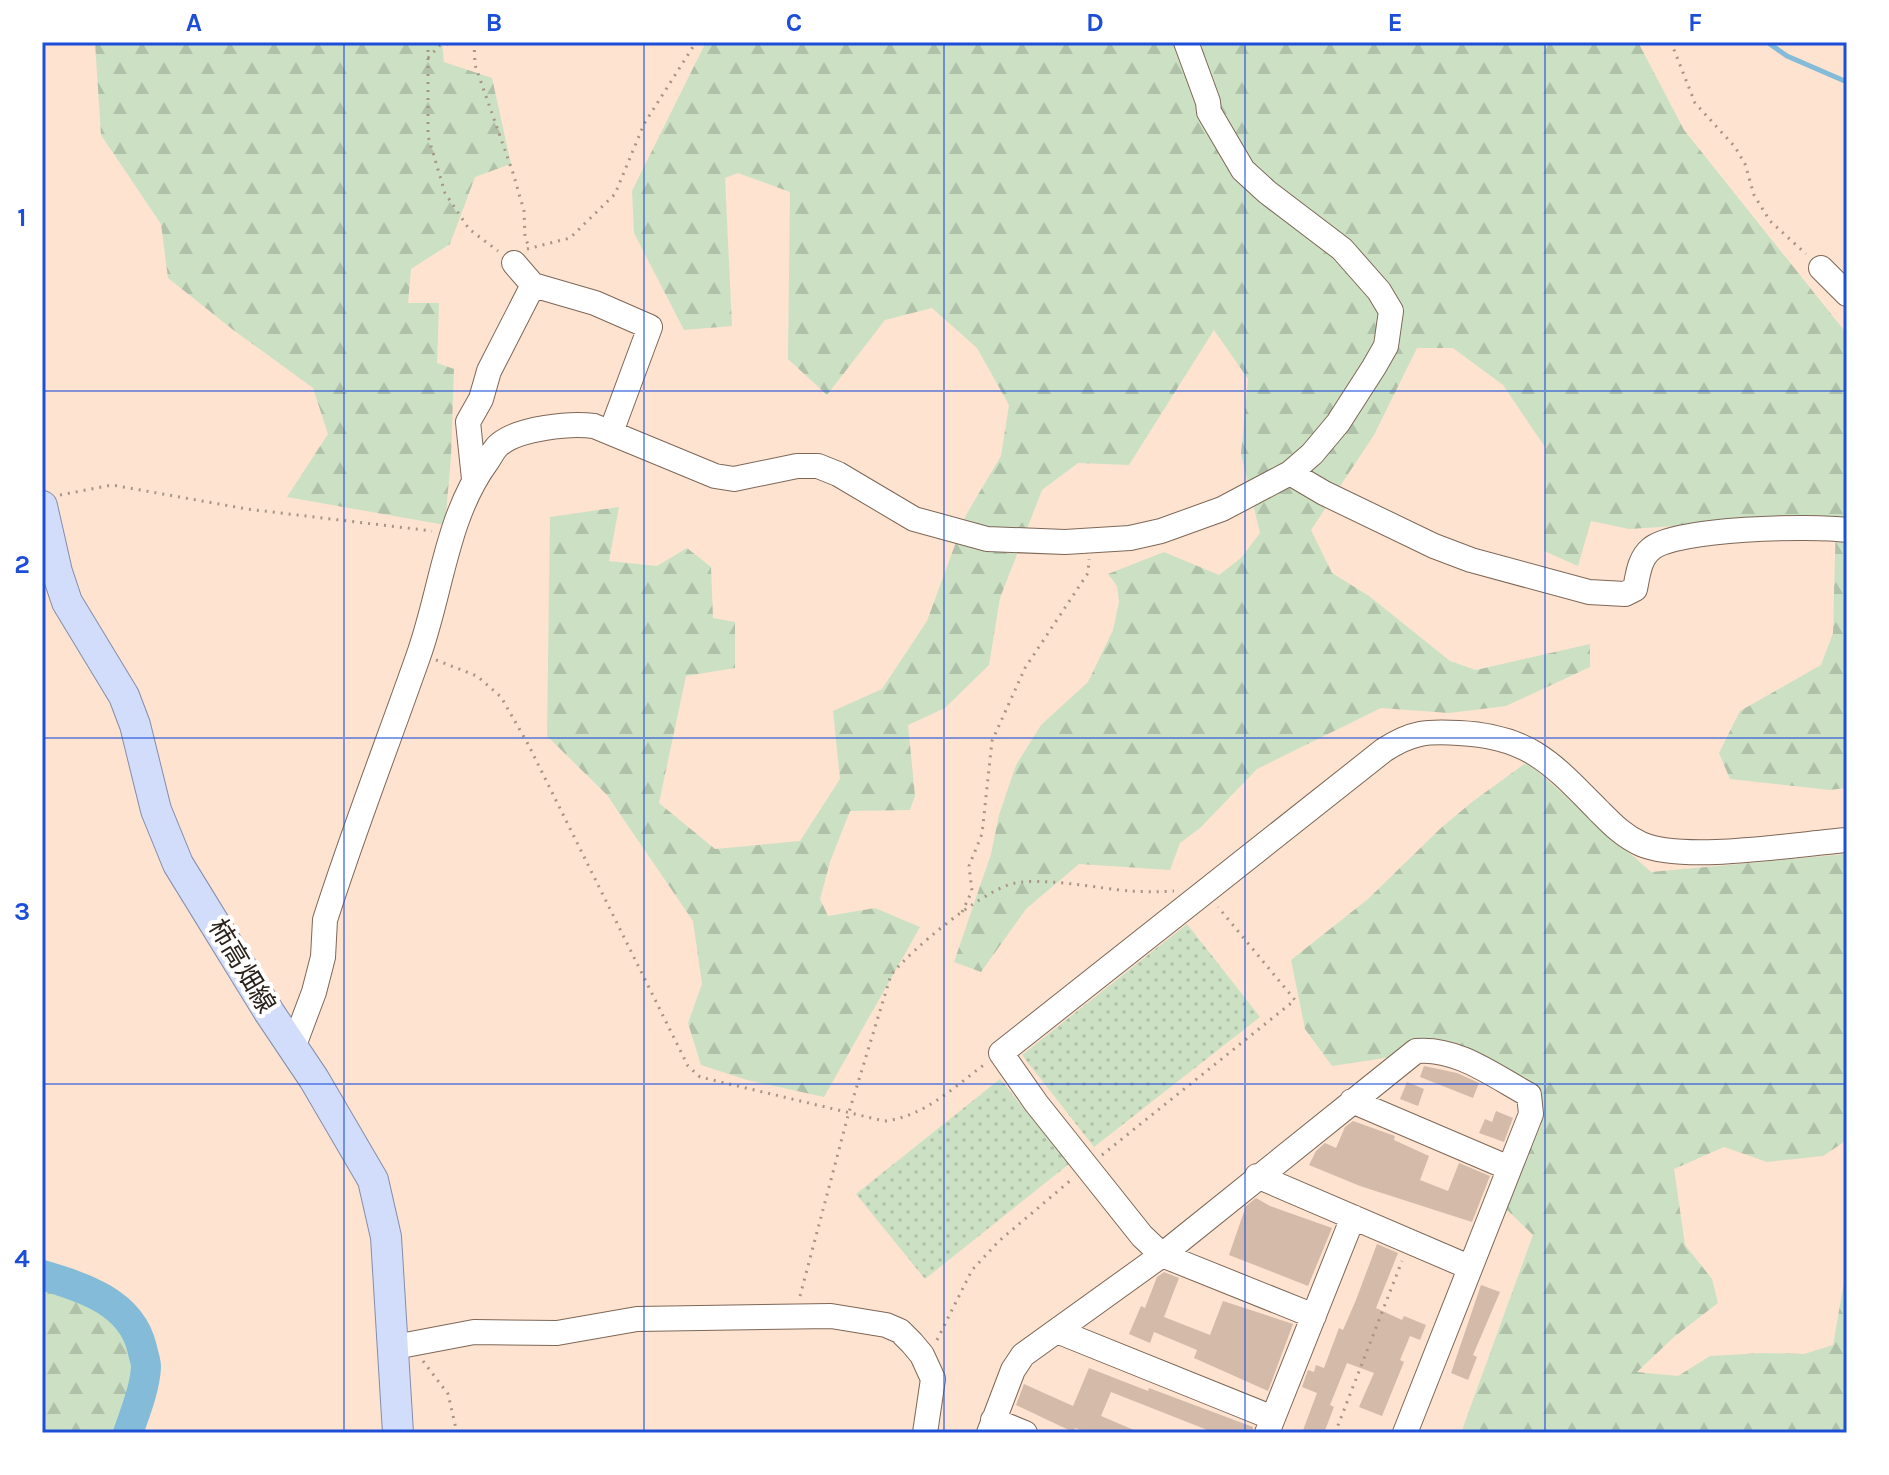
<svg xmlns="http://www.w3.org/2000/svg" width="1889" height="1475" viewBox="0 0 1889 1475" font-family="Karla,'Noto Sans JP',sans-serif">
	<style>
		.forest { fill: url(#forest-firs) }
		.garden { fill: url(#garden-dots) }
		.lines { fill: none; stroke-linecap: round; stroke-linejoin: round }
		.stream { stroke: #83bbd8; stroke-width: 5 }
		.river { stroke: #83bbd8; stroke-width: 30 }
		.building { fill: #d4baa8 }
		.minor-casing { stroke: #7e6757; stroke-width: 26 }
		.major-casing { stroke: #848dab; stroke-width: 32 }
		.path { stroke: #a89587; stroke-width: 3; stroke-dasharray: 2 6; stroke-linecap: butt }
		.minor { stroke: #fff; stroke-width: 24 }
		.major { stroke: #d2ddfb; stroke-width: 30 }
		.grid { fill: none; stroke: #1d4ed8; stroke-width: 2; stroke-opacity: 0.55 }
		.labels { text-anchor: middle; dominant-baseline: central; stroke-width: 8; stroke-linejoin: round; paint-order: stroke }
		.street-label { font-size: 26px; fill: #2b221b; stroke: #fff }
		.neatline { fill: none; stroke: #1d4ed8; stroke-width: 3 }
		.grid-label { font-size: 26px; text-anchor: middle; font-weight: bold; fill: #1d4ed8 }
	</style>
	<defs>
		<pattern id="forest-firs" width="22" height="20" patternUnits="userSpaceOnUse" patternTransform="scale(2)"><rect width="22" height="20" fill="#cce1c4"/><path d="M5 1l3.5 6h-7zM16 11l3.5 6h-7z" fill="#afc1a8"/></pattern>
		<pattern id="garden-dots" width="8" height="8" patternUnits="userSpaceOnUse" patternTransform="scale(2)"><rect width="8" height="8" fill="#cce1c4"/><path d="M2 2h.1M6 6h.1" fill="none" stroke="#afc1a8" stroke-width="1.8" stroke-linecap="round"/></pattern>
	</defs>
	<rect width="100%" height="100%" fill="#fde3d0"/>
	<path class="forest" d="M95,42H442L444,62L492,78L511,164L475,177L450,244L411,269L408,303H439L437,363L454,369L451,457L445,525L287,497L328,434L313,388L232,329L168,278L161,224L101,135Z
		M706,42H1638L1684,130L1847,334V788L1829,790L1730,779L1719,753L1740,711L1821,665L1833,633L1836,516L1629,529L1591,521L1578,566L1544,551L1545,447L1503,385L1453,348H1417L1374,435L1311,530L1332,573L1369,596L1450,661L1476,670L1590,644V667L1506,706L1449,713L1381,708L1257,769L1200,828L1180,843L1170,870L1079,864L1026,909L981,972L954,962L991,854L999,815L1016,765L1041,725L1088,682L1113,630L1119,602L1117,586L1108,574L1164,552L1219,575L1241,558L1260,533L1241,454L1248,379L1214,330L1129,465L1078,463L1042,490L1000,598L989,665L945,708L908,725L915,796L910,810L850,811L830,862L820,899L828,916L875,908L920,927L824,1097L747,1080L701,1065L688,1023L702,984L693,921L607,795L547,736L550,517L619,507L609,561L657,566L687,548L711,567L713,618L735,622V668L686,676L659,803L715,849L800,841L840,779L833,711L882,689L927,621L966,515L1001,456L1009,405L977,348L932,308L885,320L827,395L788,359L790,192L738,173L725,178L732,326L684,330L634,233L632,191Z
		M1527,762L1651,872L1847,854V1140L1823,1156L1767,1162L1724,1147L1674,1169L1685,1245L1712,1279L1718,1303L1674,1337L1637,1372L1678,1376L1710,1356L1763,1353L1804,1354L1833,1345L1847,1265V1433H1461L1533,1235L1504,1207L1541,1125L1537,1098L1460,1052L1391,1057L1332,1066L1305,1029L1291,960L1368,899L1441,828L1472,802Z
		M42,1282C80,1293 142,1318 136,1367C134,1389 122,1412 116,1433H42Z"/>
	<path class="garden" d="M1187,924L1260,1017L1094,1147L1022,1055Z
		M1000,1079L1069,1164L925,1279L856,1194Z"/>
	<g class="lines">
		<path class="stream" d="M1767,42L1787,56L1847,82"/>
		<path class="river" d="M42,1275C83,1287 131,1302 142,1348C143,1354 146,1361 146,1367C145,1388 135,1413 128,1433"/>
	</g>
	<path class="building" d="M1424,1066L1457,1073L1479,1083L1473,1098L1420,1077Z
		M1407,1082L1424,1089L1418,1106L1400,1099Z
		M1496,1111L1513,1118L1504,1142L1479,1133L1485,1119L1492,1122Z
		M1353,1121L1395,1136L1394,1140L1429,1156L1420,1180L1448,1191L1459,1163L1490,1176L1472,1222L1360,1186L1309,1165L1316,1151L1325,1143L1336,1148L1345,1127Z
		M1256,1198L1270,1206L1332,1228L1308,1286L1229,1255L1246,1206Z
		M1377,1244L1398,1253L1376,1308L1402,1320L1404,1316L1426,1325L1420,1340L1410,1336L1400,1360L1404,1362L1382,1416L1359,1407L1374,1373L1347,1363L1330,1405L1334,1407L1324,1433H1302L1317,1393L1302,1387L1308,1370L1314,1372L1316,1365L1324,1368L1339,1328L1343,1330L1356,1300Z
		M1164,1272L1179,1278L1164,1317L1210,1335L1223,1301L1293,1324L1268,1391L1194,1358L1197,1350L1154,1332L1150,1343L1129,1334L1141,1306L1145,1308L1157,1277Z
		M1481,1285L1500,1292L1473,1355L1477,1357L1468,1380L1451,1373Z
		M1089,1368L1148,1391L1149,1388L1253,1427L1252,1433H1215L1111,1392L1101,1416L1141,1433H1089L1075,1428L1073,1432L1016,1405L1024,1384L1073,1406Z"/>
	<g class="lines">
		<defs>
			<path id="minor" d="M514,263L533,285L595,303L650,327L611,432
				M1821,268L1847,294
				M1290,473L1324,493L1434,546L1471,560L1589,592L1625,594L1635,589C1638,575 1639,559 1651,549C1675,528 1813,525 1847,530
				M474,479L468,422L481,399L489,371L533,285
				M293,1048L314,992L323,957L325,920C353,832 387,745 418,657C441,594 446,518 486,463C490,458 494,448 500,444C520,428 570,423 594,426L715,476L734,479L797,466H818L838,474L914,519L987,539L1065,542L1130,538L1161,531L1222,509L1290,473L1312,454L1338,423L1374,367L1386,346L1391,311L1379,291L1342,249L1267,192L1243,170L1209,112L1208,102L1186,42
				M1352,1101L1509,1168
				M1257,1176L1469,1267
				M1314,1316L1162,1255L1142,1236L1036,1103L1001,1053L1384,750C1412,732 1427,731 1459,733C1528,736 1552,763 1598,810C1611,823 1623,836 1641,844C1685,863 1796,844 1847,840
				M1057,1331L1273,1418
				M395,1347L474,1332L557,1333L637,1319L831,1316L886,1325L900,1331L912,1343L922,1355L933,1379L925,1433
				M993,1420L1025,1433
				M989,1433L1013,1370L1023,1355L1162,1255L1416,1051C1457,1047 1494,1076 1529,1095L1531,1114L1405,1433
				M1267,1433L1353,1217"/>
			<path id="major" d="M42,506L57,572L67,602L124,696L135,725L156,810L178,864L269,1012L314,1079L373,1180L386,1237L398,1433"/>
		</defs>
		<use href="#minor" class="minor-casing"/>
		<use href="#major" class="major-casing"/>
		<path class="path" d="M428,42V136L445,193L469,229L498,251
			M474,42L475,65L513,173L524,211L525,237L529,247
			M1671,42L1695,103L1735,147L1745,164L1754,195L1770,221L1806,254
			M428,58L440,45L459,42
			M527,249L570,238L615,194L644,124L696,42
			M60,495L112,485L247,509L432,531
			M436,660L477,676L501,697L528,744L688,1066L700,1077L884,1121C924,1117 954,1087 985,1064
			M962,912L972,891L969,866L982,834L992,741L1025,668L1088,573L1089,559
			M1102,1155L1295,1000L1218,907
			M800,1296L849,1112L891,975C913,948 975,897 1008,885C1035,875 1100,889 1131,891C1145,892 1159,892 1174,891
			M937,1340L972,1270L999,1241L1071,1180
			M423,1361L448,1394L457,1433
			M1335,1433L1402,1261"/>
		<use href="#minor" class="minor"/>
		<use href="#major" class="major"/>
	</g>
	<path class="grid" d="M344,42V1433M644,42V1433M944,42V1433M1245,42V1433M1545,42V1433M42,391H1847M42,738H1847M42,1084H1847"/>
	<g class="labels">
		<g class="street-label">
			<text transform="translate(242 966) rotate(59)">柿高畑線</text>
		</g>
	</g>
	<rect width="1889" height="1475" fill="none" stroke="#ffffff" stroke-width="88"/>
	<rect x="44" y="44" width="1801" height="1387" class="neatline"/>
	<g class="grid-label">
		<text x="194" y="31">A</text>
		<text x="494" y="31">B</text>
		<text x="794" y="31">C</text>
		<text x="1095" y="31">D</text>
		<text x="1395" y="31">E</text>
		<text x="1695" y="31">F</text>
		<text x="22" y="226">1</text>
		<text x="22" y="573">2</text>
		<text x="22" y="920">3</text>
		<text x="22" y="1267">4</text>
	</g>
</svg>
